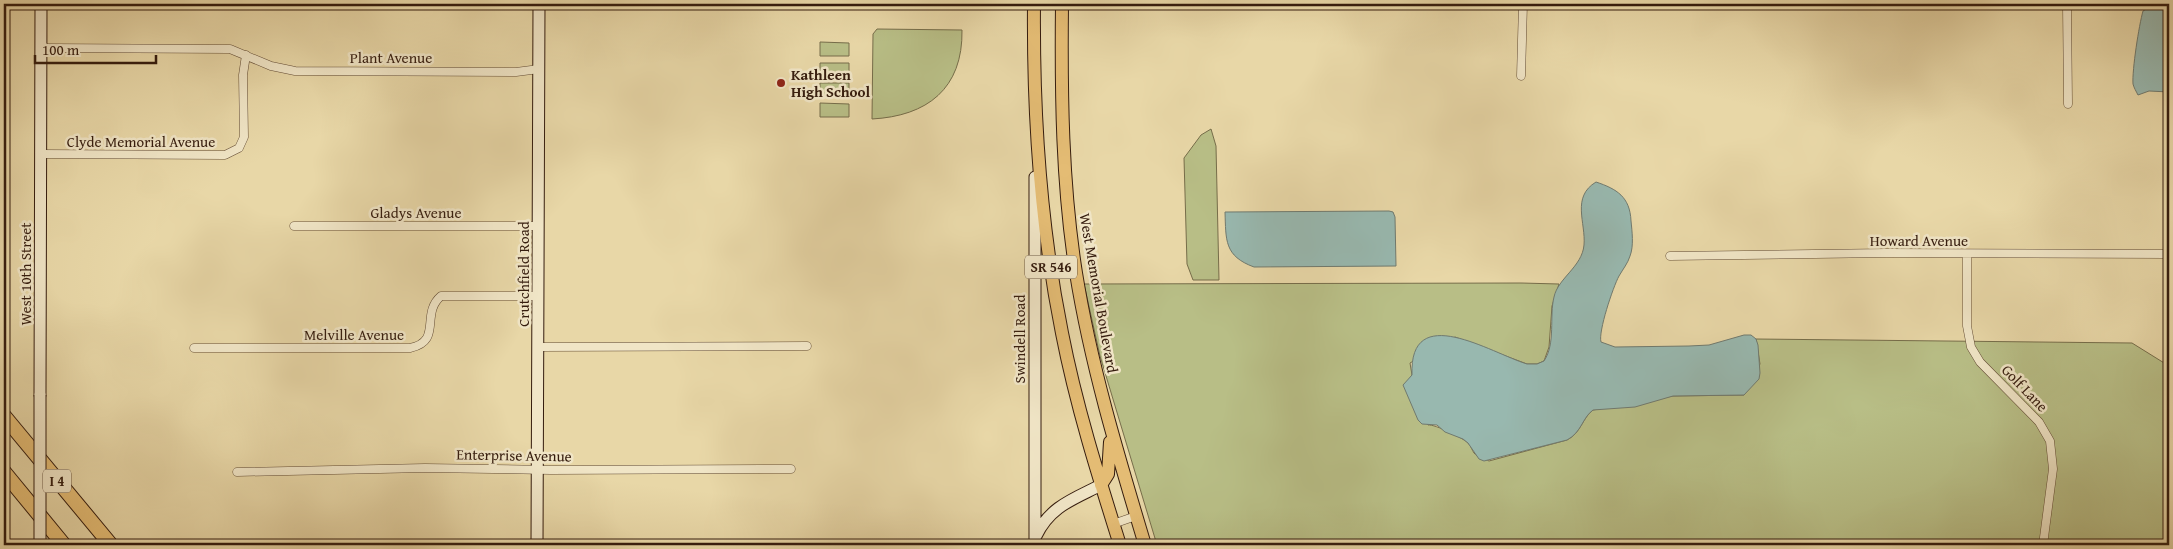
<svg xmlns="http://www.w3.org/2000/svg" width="2173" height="549" viewBox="0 0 2173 549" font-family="'Gentium Book Plus',serif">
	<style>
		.green { fill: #b8be86; stroke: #766d4a }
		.water { fill: #98b8af; stroke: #707a6f }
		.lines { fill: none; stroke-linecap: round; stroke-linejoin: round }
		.street-casing { stroke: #624b34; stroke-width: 9 }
		.secondary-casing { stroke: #351c0e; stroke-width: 13 }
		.primary-casing { stroke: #351c0e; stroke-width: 14 }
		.highway-casing { stroke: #351c0e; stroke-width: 16 }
		.street { stroke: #f0e5c6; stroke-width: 8 }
		.secondary { stroke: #f0e5c6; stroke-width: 11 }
		.primary { stroke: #e4bc74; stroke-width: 12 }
		.highway { stroke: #e4bc74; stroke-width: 14 }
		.secondary-bridge-casing { stroke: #351c0e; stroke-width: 13; stroke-linecap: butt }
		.secondary-bridge { stroke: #f0e5c6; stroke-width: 11 }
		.poi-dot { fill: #8f2418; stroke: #f0e5c6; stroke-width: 2 }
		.labels { text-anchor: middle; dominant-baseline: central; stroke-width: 5; stroke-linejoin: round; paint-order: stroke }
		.shield { fill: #f0e5c6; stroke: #6d5845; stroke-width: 1 }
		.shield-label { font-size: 14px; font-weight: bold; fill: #351c0e }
		.street-label { font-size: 15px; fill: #351c0e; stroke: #f0e5c6 }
		.poi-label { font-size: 15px; font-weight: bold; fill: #351c0e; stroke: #f0e5c6; text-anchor: start }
	</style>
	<rect width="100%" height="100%" fill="#e8d7a7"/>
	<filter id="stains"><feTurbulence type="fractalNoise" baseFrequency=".004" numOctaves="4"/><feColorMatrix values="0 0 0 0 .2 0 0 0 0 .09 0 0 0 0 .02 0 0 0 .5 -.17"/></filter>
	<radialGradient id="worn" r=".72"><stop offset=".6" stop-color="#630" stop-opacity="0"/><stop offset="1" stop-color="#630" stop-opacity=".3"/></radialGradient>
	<path class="green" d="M877,29L962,30C963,89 927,116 872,119L873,34Z
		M820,42L849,43V56H820Z
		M820,63H849V76H820Z
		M820,83H849V97H820Z
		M820,103L849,104V117H820Z
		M1211,129L1216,146L1219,280H1193L1187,264L1184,158L1201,135Z
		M1521,283L1559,284L1552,306L1549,347L1544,361L1537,364H1527L1455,337L1410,363L1412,375L1407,383L1428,425C1435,424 1463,438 1468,443C1471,446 1472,450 1474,453C1477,457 1485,459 1489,461L1567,440C1581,433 1582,418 1593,410L1673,396L1744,395L1760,364L1756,339L2132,343L2169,366V545H1157L1100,356L1084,284Z"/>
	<path class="water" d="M2155,4L2169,7V92L2149,91L2138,95C2136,91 2134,88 2133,84C2132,70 2139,25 2143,11Z
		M1596,182C1617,189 1630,197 1631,221C1632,231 1634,246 1630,256C1628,263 1623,269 1619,276C1613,287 1598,332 1601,342L1615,347L1689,346L1709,345L1744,335H1751L1756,339L1758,345L1760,373L1759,379L1744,395L1673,396L1635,407L1593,410C1582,418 1582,432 1567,440L1484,461L1479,459L1468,443L1463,439L1445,432L1437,425L1422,424L1418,420L1403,385L1412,375C1409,300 1491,353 1527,364H1537L1544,361C1556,343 1549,317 1554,297C1558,278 1582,267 1584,245C1586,223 1571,197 1596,182Z
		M1389,211L1393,212L1395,217L1396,266L1254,267C1224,256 1226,240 1225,212Z"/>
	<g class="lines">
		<defs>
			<path id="street" d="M2067,4L2068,104
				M42,48L230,49L271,66L295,71L516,72L539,69
				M1521,76L1523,4
				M41,154L225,155L239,148L244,137L243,75L246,55
				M294,226H538
				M1967,254V326L1971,347L1980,362L2039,422L2050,441L2053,469L2043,545
				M1670,256L1886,253L2169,254
				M538,347L807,346
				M194,348H410C443,341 420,314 441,296H538
				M237,472L425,468L551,470L791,469
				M1113,524L1136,516"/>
			<path id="secondary" d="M40,395L41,4
				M1036,536C1050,506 1074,499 1101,485
				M537,545L539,4
				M1035,545V177"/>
			<path id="primary" d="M1034,4C1033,114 1040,224 1062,333C1076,405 1098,475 1120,545
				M1062,4C1061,94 1062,184 1076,273C1091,366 1118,455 1145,545
				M1101,485L1108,474L1110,442"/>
			<path id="highway" d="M4,416L111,545
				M4,472L64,545"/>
		</defs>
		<use href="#street" class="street-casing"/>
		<use href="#secondary" class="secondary-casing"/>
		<use href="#primary" class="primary-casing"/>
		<use href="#highway" class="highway-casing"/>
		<use href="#street" class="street"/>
		<use href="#secondary" class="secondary"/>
		<use href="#primary" class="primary"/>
		<use href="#highway" class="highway"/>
		<defs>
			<path id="secondary-bridge" d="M40,545V395"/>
		</defs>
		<use href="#secondary-bridge" class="secondary-bridge-casing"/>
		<use href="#secondary-bridge" class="secondary-bridge"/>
	</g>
	<circle class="poi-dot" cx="781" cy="83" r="5"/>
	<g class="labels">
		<g class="shield">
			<rect x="1025" y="255.5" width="52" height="23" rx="4"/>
			<rect x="43" y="469.5" width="28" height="23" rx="4"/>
		</g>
		<g class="shield-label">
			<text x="1051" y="267">SR 546</text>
			<text x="57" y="481">I 4</text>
		</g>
		<g class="street-label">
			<text x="391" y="57">Plant Avenue</text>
			<text x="141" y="141">Clyde Memorial Avenue</text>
			<text x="416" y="212">Gladys Avenue</text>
			<text x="1919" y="240">Howard Avenue</text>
			<text transform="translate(25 274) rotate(-90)">West 10th Street</text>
			<text transform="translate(523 274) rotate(-90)">Crutchfield Road</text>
			<text transform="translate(1099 293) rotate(80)">West Memorial Boulevard</text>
			<text x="354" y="334">Melville Avenue</text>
			<text transform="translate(1019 339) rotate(-90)">Swindell Road</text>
			<text transform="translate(2025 388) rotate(46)">Golf Lane</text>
			<text transform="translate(514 455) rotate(1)">Enterprise Avenue</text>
		</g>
		<g class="poi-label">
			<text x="791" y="74">Kathleen<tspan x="791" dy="17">High School</tspan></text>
		</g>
	</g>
	<rect width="2173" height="549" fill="none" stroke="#e8d7a7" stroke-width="20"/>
	<rect x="5" y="5" width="2163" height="539" fill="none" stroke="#351c0e" stroke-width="2.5"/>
	<rect x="10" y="10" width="2153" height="529" fill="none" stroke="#351c0e"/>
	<path d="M35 55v8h121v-8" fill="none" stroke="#351c0e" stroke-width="2.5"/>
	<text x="42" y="55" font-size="15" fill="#351c0e" stroke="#f0e5c6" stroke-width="4" paint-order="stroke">100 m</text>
	<rect width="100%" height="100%" filter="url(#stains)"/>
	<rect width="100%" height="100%" fill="url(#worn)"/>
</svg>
